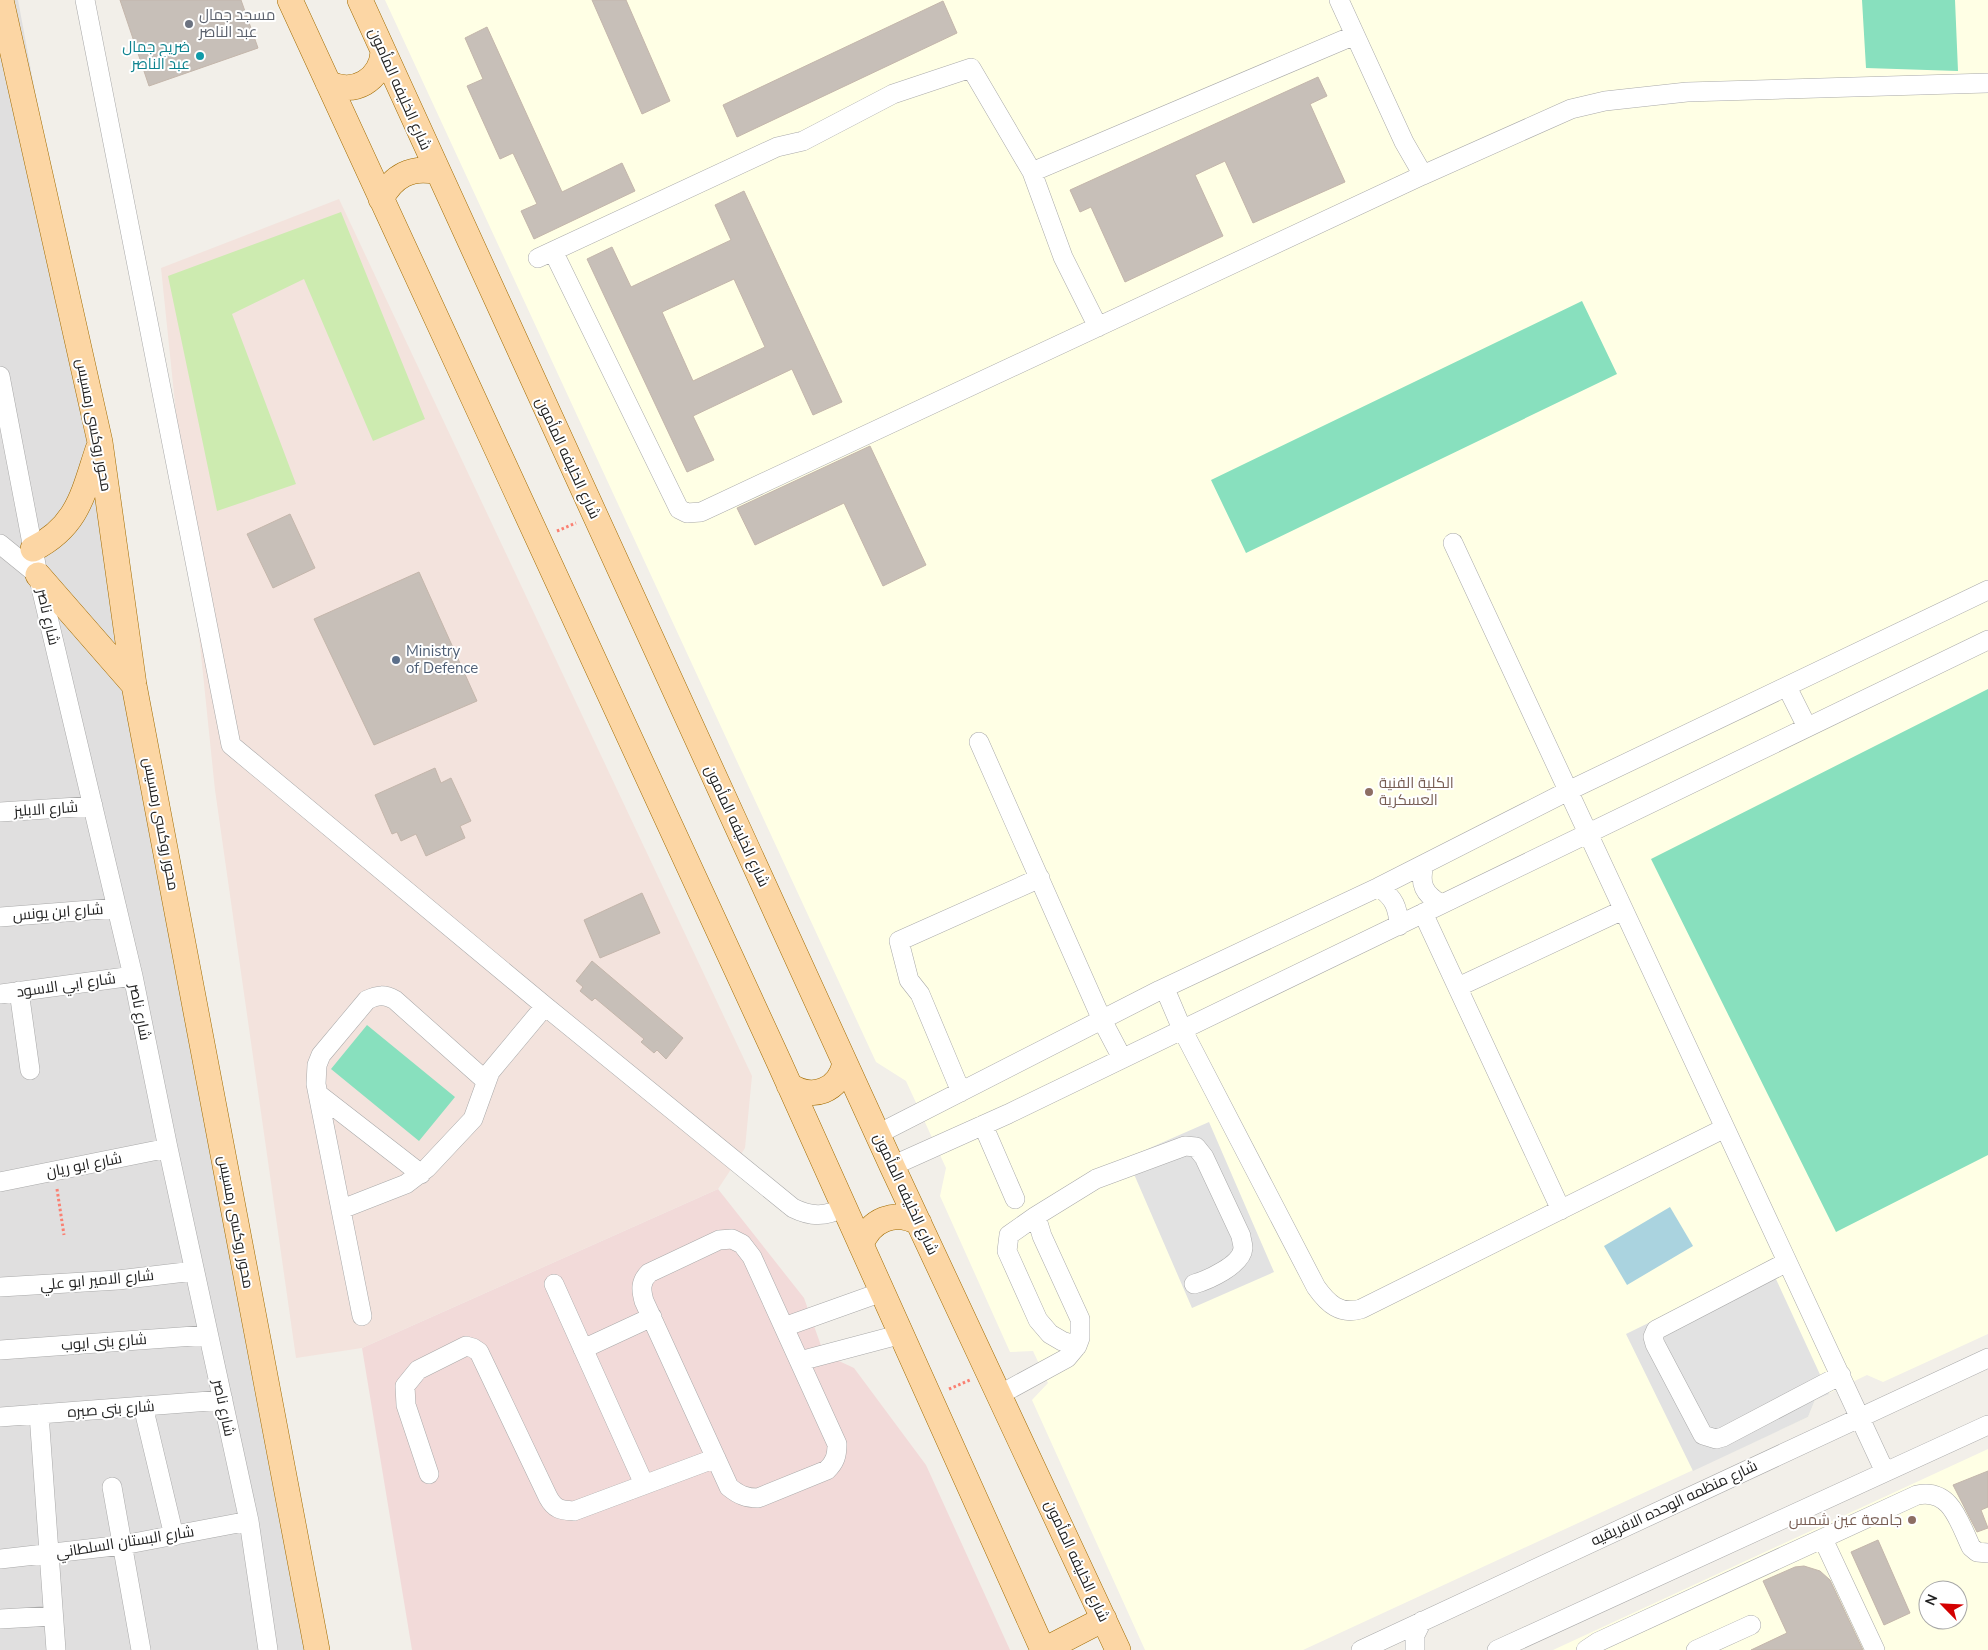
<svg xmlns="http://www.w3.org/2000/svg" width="1988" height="1650" viewBox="0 0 1988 1650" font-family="'Nunito Sans',Cairo,sans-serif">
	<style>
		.residential { fill: #e0dfdf }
		.commercial { fill: #f2dad9 }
		.education { fill: #ffffe5; fill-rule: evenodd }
		.military { fill: #f3e3dd }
		.grass { fill: #cdebb0 }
		.pitch { fill: #88e0be }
		.parking { fill: #e2e2e2 }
		.water { fill: #aad3df }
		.building { fill: #c7bfb8; stroke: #c4b6ab; fill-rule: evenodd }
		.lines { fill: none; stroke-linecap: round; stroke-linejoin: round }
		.minor-casing { stroke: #a9a9a9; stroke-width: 20 }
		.major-casing { stroke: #a06b00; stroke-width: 26 }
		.path { stroke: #fa8072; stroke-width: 3; stroke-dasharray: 2.5 2.5; stroke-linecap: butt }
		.minor { stroke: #fff; stroke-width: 19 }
		.major { stroke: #fcd6a4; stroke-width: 25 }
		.worship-dot { fill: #6b7280; stroke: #fff; stroke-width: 2 }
		.culture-dot { fill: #0f9aa8; stroke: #fff; stroke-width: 2 }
		.service-dot { fill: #5c6f8a; stroke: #fff; stroke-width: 2 }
		.education-dot { fill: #8d6e63; stroke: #fff; stroke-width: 2 }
		.labels { text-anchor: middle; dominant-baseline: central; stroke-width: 4; stroke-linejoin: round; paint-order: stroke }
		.worship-label { font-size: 15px; fill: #5b616d; stroke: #fff; text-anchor: start }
		.culture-label { font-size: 15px; fill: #0d838f; stroke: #fff; text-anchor: end }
		.street-label { font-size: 15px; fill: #222; stroke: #fff }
		.service-label { font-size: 15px; fill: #4e5e75; stroke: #fff; text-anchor: start }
		.education-label { font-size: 15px; fill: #785e54; stroke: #fff; text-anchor: start }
	</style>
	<rect width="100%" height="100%" fill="#f2efe9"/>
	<path class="residential" d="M0,0H18L323,1650H0Z"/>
	<path class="commercial" d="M718,1189L804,1298L824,1354L854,1368L926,1465L1010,1650H412L362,1348Z"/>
	<path class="education" d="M385,0H1988V1334L1883,1382L1867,1375L1815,1400L1808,1417L1303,1650H1145L1032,1400L1048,1383L1033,1351L1010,1352L940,1196L946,1168L906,1081L876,1062Z
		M1988,1449V1650H1553ZM1928,1590H1958V1620H1928Z"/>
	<path class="military" d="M339,199L752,1076L745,1148L718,1189L362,1348L296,1358L215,790L161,268Z"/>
	<path class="grass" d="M341,212L425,419L373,441L304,279L232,314L296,484L217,511L168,276Z"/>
	<path class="pitch" d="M1862,0H1955L1958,71L1866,68Z
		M1582,301L1617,374L1246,553L1211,480Z
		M1988,689V1155L1836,1232L1651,859Z
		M367,1025L455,1097L419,1141L331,1069Z"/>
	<path class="parking" d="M1209,1122L1274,1272L1192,1308L1127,1158Z
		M1769,1264L1829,1394L1815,1400L1808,1417L1693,1471L1626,1334Z"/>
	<path class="water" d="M1670,1207L1693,1246L1627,1285L1604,1246Z"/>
	<path class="building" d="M120,0H241L258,48L149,86Z
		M592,0H626L670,101L642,114Z
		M943,1L957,33L737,137L723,105Z
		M487,27L562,192L622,163L635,191L534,239L521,211L537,204L513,153L500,159L467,86L483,79L465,38Z
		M1318,77L1327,96L1310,104L1345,182L1253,223L1225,161L1195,175L1223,236L1125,282L1091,207L1080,212L1070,190Z
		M744,191L842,402L813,415L792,369L693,416L714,460L687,472L587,259L612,247L631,287L731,240L715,205ZM734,279L765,347L693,381L662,312Z
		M870,446L926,565L883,586L844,503L755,545L737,508Z
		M290,514L315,568L273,588L247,534Z
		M419,572L477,701L374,745L314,619Z
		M435,768L441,783L451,778L471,821L460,826L465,838L426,856L416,834L401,841L397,832L392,834L375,795Z
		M642,893L660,933L600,958L584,920Z
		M592,961L683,1038L666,1059L657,1050L654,1053L641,1042L644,1039L595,998L592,1001L580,991L583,987L576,981Z
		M1988,1471V1507L1981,1510L1988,1528L1977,1532L1953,1485Z
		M1878,1540L1910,1613L1884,1625L1851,1552Z
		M1804,1566L1820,1571L1830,1580L1863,1650H1751L1787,1633L1763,1581L1795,1567Z"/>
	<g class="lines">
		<defs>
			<path id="minor" d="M85,0L231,745L545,1006L793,1208C811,1217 826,1217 844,1207
				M1032,172L1355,35
				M1423,175L1571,109L1605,101L1687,92L1988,83
				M553,251L679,509L687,513L701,512L1423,175L1404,142L1339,0
				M538,258L777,147L803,141L893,94L971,68L1032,172L1063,257L1098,327
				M0,376L38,575L133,976L168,1148L249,1521L268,1650
				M1453,543L1885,1472
				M0,544L38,575
				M1787,687L1807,727
				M979,742L1102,1020L1122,1058
				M0,812L93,806
				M1424,865C1419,884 1424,894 1441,904
				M1379,887C1394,898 1398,907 1399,926
				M1423,913L1561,1210
				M0,917L117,908
				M1458,987L1623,910
				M1165,989L1182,1029L1316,1287C1328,1304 1340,1315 1361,1309L1725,1128
				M19,991L30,1070
				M0,994L133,976
				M961,1092L920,994L909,980L899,941L1040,878
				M318,1094L421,1174
				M983,1125L1015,1199
				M878,1134L1160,990L1379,887L1568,791L1988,590
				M892,1166L1008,1114L1988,640
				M0,1182L168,1148
				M342,1209L406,1184L427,1168L473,1119L490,1072L545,1006
				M1036,1216L1009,1235L1007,1251L1038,1320L1050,1334L1062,1341L1077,1346
				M732,1239L742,1244L752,1257L837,1444C837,1456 835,1462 827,1470L758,1498C746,1498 739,1495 729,1487L644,1301C641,1290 640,1282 649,1273L719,1240Z
				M1787,1262L1656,1330L1653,1337L1655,1344L1703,1435L1716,1439L1723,1437L1841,1375
				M554,1284L644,1484
				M0,1287L118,1280L194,1271
				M362,1316L316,1084L317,1065L321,1055L367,1000C378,995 384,994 395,1000L486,1081
				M784,1327L882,1292
				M583,1349L652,1317
				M0,1350L208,1335
				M800,1361L902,1334
				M999,1395L1067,1358L1077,1346L1080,1338V1319L1042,1236L1036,1216L1096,1179L1185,1146L1196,1147L1204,1157L1241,1236C1241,1239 1243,1244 1243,1248C1242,1265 1208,1280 1194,1284
				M143,1406L174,1536
				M39,1414L56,1650
				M0,1417L223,1400
				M429,1474L406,1405L405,1386L418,1370L466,1346L473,1348L479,1352L548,1497C555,1510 561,1510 574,1511L716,1458
				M112,1487L141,1650
				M1823,1539L1875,1650
				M0,1559L123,1545L249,1521
				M0,1619L53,1616
				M1361,1650L1988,1358
				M1415,1650V1635L1422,1621
				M1497,1650L1988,1425
				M1586,1650L1598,1642L1917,1495C1951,1488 1959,1522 1971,1547L1977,1552L1988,1553
				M1696,1650L1751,1625"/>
			<path id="major" d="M1,0L100,442L134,685L317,1650
				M290,0L779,1062L1043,1650
				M360,0L892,1166L1118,1650
				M328,83C354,96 381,80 383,52
				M381,199C393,176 411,166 437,172
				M33,549C78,526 83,494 98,449
				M38,575L134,685
				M789,1085C812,1101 839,1091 845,1063
				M861,1245C870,1220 895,1209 919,1223
				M1044,1650L1104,1619"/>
		</defs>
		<use href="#minor" class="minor-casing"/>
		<use href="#major" class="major-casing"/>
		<path class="path" d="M557,531L576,523
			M57,1189L64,1235
			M949,1389L970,1380"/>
		<use href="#minor" class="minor"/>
		<use href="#major" class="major"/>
	</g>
	<circle class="worship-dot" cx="189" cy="24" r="5"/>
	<circle class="culture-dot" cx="200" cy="56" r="5"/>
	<circle class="service-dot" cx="396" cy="660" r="5"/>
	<g class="education-dot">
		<circle cx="1369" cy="792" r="5"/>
		<circle cx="1912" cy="1520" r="5"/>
	</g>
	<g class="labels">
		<g class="worship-label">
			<text x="199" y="15">مسجد جمال<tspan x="199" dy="17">عبد الناصر</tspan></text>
		</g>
		<g class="culture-label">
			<text x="190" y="47">ضريح جمال<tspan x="190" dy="17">عبد الناصر</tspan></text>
		</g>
		<g class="street-label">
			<text transform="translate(400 89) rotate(66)">شارع الخليفه المأمون</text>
			<text transform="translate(94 425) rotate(79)">محور روكسى رمسيس</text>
			<text transform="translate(568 458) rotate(65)">شارع الخليفه المأمون</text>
			<text transform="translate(48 617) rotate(77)">شارع ناصر</text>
			<text transform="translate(46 809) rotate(-4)">شارع الابليز</text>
			<text transform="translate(161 824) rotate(79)">محور روكسى رمسيس</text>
			<text transform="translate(737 826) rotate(65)">شارع الخليفه المأمون</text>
			<text transform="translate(58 912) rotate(-4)">شارع ابن يونس</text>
			<text transform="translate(66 985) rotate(-8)">شارع ابي الاسود</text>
			<text transform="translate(140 1012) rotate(79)">شارع ناصر</text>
			<text transform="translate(84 1165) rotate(-11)">شارع ابو ريان</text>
			<text transform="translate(906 1194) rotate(65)">شارع الخليفه المأمون</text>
			<text transform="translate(236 1222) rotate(79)">محور روكسى رمسيس</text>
			<text transform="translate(97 1280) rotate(-5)">شارع الامير ابو علي</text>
			<text transform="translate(104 1342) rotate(-4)">شارع بنى ايوب</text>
			<text transform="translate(224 1408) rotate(78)">شارع ناصر</text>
			<text transform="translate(111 1409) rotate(-4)">شارع بنى صبره</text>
			<text transform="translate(1674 1503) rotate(-25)">شارع منظمه الوحده الافريقيه</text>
			<text transform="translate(125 1542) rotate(-9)">شارع البستان السلطاني</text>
			<text transform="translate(1077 1561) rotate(65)">شارع الخليفه المأمون</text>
		</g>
		<g class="service-label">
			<text x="406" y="651">Ministry<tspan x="406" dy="17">of Defence</tspan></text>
		</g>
		<g class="education-label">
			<text x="1379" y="783">الكلية الفنية<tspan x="1379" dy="17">العسكرية</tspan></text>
			<text x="1902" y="1520" text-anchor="end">جامعة عين شمس</text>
		</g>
	</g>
	<g transform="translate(1943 1605) rotate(294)"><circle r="24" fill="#ffffff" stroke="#a7a7a7"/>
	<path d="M0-4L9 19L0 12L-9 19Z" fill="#d40000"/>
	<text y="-8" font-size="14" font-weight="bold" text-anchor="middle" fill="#222222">N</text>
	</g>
</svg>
